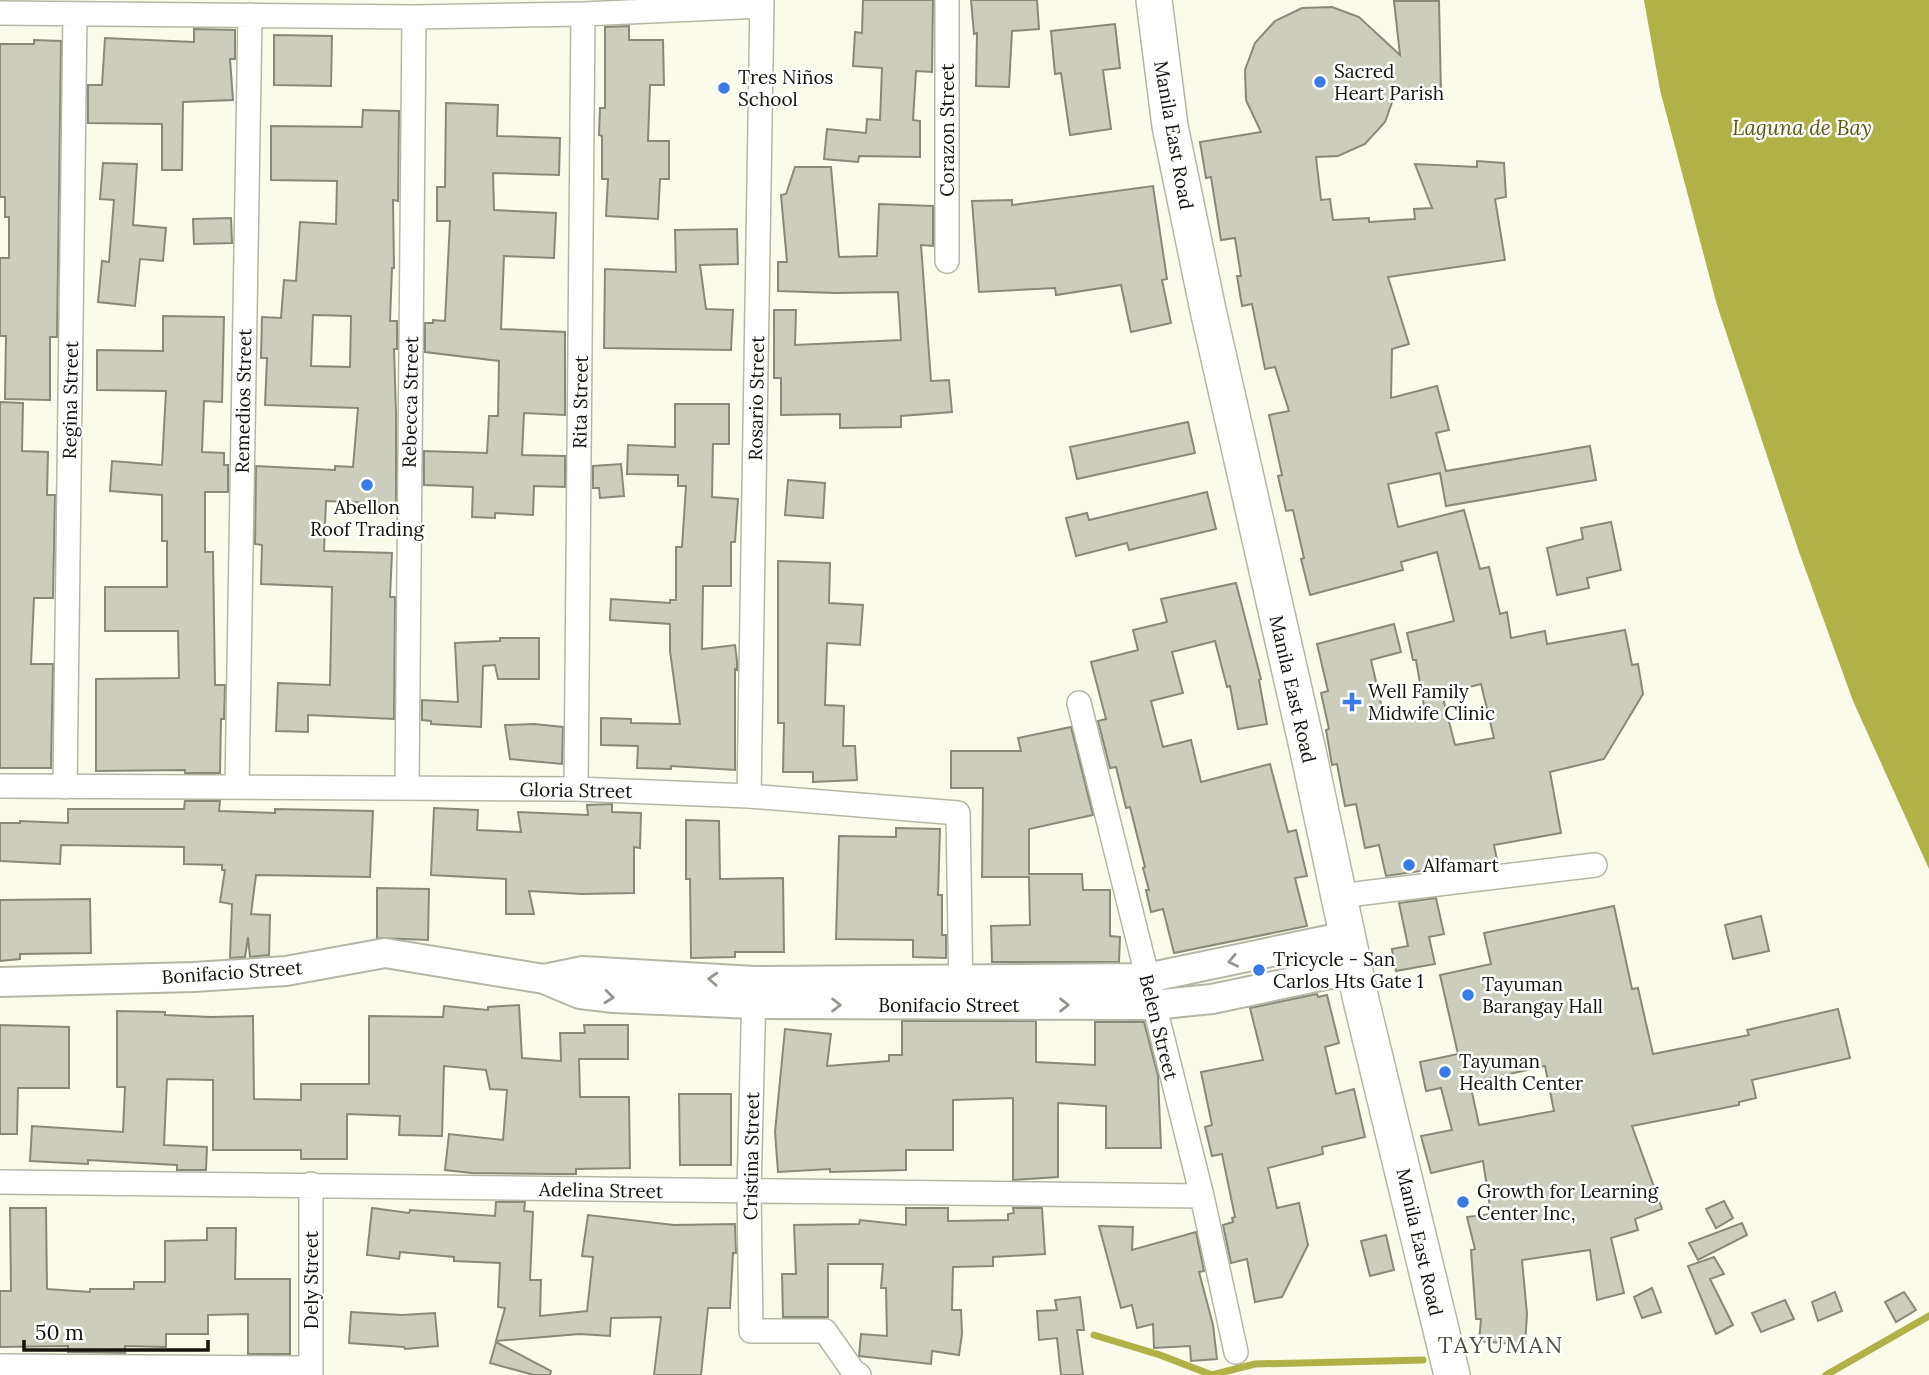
<svg xmlns="http://www.w3.org/2000/svg" width="1929" height="1375" viewBox="0 0 1929 1375" font-family="Lora,serif">
	<style>
		.water { fill: #b0b147 }
		.lines { fill: none; stroke-linecap: round; stroke-linejoin: round }
		.stream { stroke: #b0b147; stroke-width: 7 }
		.building { fill: #cccdbc; stroke: #888979; stroke-width: 2; fill-rule: evenodd }
		.minor-casing { stroke: #b5b7a6; stroke-width: 26 }
		.tertiary-casing { stroke: #b5b7a6; stroke-width: 32 }
		.primary-casing { stroke: #b5b7a6; stroke-width: 38 }
		.minor { stroke: #fff; stroke-width: 23 }
		.tertiary { stroke: #fff; stroke-width: 28 }
		.primary { stroke: #fff; stroke-width: 35 }
		.oneway { stroke: #959593 }
		.poi-dot { fill: #377ae8; stroke: #fff; stroke-width: 2.5 }
		.labels { text-anchor: middle; dominant-baseline: central; stroke-width: 5; stroke-linejoin: round; paint-order: stroke }
		.poi-label { font-size: 19px; fill: #14140e; stroke: #fff; text-anchor: start }
		.street-label { font-size: 19px; fill: #14140e; stroke: #fff }
		.water-label { font-size: 21px; font-style: italic; fill: #5b5c0b; stroke: #fff }
		.quarter-label { font-size: 23px; letter-spacing: 2px; fill: #505042; stroke: #fff }
	</style>
	<rect width="100%" height="100%" fill="#fafbea"/>
	<path class="water" d="M1644,0H1929V869L1853,701L1798,549L1717,305L1660,90Z"/>
	<g class="lines">
		<path class="stream" d="M1094,1335L1160,1355L1212,1375L1255,1364L1423,1360
			M1826,1375L1929,1316"/>
	</g>
	<path class="building" d="M863,0H933L932,72L916,71L913,120L920,121V157L859,156L858,162L824,159L827,129L866,133L867,119L880,120L882,68L853,66L855,32L862,33Z
		M971,0H1037L1039,29L1012,31L1009,87L976,86L977,33L974,34Z
		M1394,1H1439L1441,93L1395,94L1385,122L1365,144L1338,156L1316,157L1321,200L1330,199L1333,220L1369,218V222L1415,219L1414,209L1432,208L1415,164L1477,167V161L1504,163L1506,197L1495,199L1505,260L1388,277L1409,344L1392,349L1391,398L1437,386L1449,430L1436,433L1446,471L1590,446L1596,480L1446,506L1440,473L1388,484L1398,527L1464,510L1480,569L1489,567L1500,614L1507,612L1511,638L1545,631L1547,644L1625,630L1632,665L1638,664L1643,694L1604,759L1550,772L1561,833L1494,845L1497,860L1386,876L1379,845L1365,848L1356,804L1345,806L1337,764L1332,765L1326,730L1329,729L1321,693L1328,691L1317,644L1394,624L1401,652L1371,660L1385,721L1425,712L1416,660H1413L1407,633L1454,621L1437,552L1401,562L1403,570L1310,595L1301,559L1304,558L1293,510L1286,511L1278,476L1282,475L1269,415L1289,411L1275,367L1265,369L1252,304L1242,306L1237,276H1241L1235,238L1221,240L1211,177L1206,178L1200,142L1261,132L1246,100L1245,70L1255,43L1275,21L1302,8L1332,7L1359,17L1400,55ZM1481,684L1494,738L1455,745L1442,694Z
		M1115,24L1120,68L1103,70L1111,129L1070,135L1061,73L1055,74L1051,31Z
		M629,26V40H663L664,85H650L648,141H669V179H660L658,219L606,216L608,179H602V136L599,135L600,108H605V27Z
		M194,29L235,30V59H230L233,100L183,102L182,170H162V124L88,123V85H102L105,38L194,42Z
		M274,35L332,36L331,86L274,85Z
		M34,40L61,41L57,337H50V400L5,399L6,336H0V258H9V217H5V197H0V44H34Z
		M446,103L498,105L497,136L560,138L559,175L493,173L494,210L556,213L554,258L504,256L501,329L565,332V415L524,413L522,455L565,456V487L534,486L533,515L495,513V518L472,517L473,487L424,485V451L487,453L489,416H498L499,361L425,352V323H433V320L445,321L450,221H437V187H445Z
		M363,110L399,111L398,201L393,200L394,268H392L390,321H397V349H394L396,414V504L326,501L324,551L392,553L390,597H395L394,719L308,715V732L276,731L278,683L330,685L332,587L261,584L262,545L255,544L256,466L335,470V466L353,467L358,408L265,405L267,358H261L262,317L281,318L284,280L296,281L300,222L336,224L337,181L271,180V126L362,127ZM313,315L351,316L350,367L311,366Z
		M103,163L137,164L133,225L166,228L163,261L140,259L135,306L98,302L102,261L109,262L114,200L100,199Z
		M795,167H831L839,257L877,256L879,204L933,206V246L921,245L931,381L949,380L952,412L901,416V427L840,428V414L781,415V378H774V310H796L795,345L901,340L898,292L835,293L778,291V262H787L781,195L786,194Z
		M1153,186L1167,279L1162,280L1171,323L1131,332L1121,285L1056,295L1055,288L979,292L972,201L1012,200V205Z
		M231,218L232,243L194,244L193,219Z
		M737,229L738,264L700,265L706,309L733,310L731,350L604,348L605,269L676,272L675,230Z
		M163,316L224,317L222,402L204,401L202,452L224,453V465H228V492H205V552H213L215,685H225L224,719H221L220,773H185V770L96,771V679L179,678L178,631H105V587H167V541H162V495L110,491L112,461L162,465L166,391L97,390V350L163,351Z
		M0,402L23,403L22,451L48,452L47,495H55L53,598H34L31,664H53L51,768H0Z
		M675,404H729V444H713L712,497L738,499L735,542H731V586H703L702,649L735,645L737,661V670L735,669V770L671,766V769L637,768L638,746L601,745V718L631,719V723L680,724L670,651V624L610,620L611,599L670,603V600H676V547H682L686,486H678V475L627,474L628,445L675,447Z
		M1188,422L1195,453L1077,479L1070,447Z
		M621,464L624,496L600,498L599,488H593V466Z
		M788,480L825,483L823,518L785,515Z
		M1207,492L1216,529L1129,550L1127,543L1076,556L1066,518L1087,513L1089,520Z
		M1611,522L1621,570L1587,578L1589,588L1557,595L1547,548L1583,539L1581,528Z
		M778,561L830,563L829,603L863,605L860,645L827,643L825,705L844,706L843,746H855L857,780L813,782V772H783L784,723H778Z
		M1236,583L1261,679L1259,680L1267,724L1238,729L1230,686L1227,687L1215,641L1172,652L1183,693L1151,701L1163,747L1191,740L1201,782L1270,764L1288,832L1296,830L1307,876L1295,878L1307,926L1174,953L1163,909L1151,912L1146,890H1149L1143,868L1145,867L1130,807L1126,808L1116,767L1110,768L1098,721L1106,719L1091,662L1138,650L1133,630L1167,622L1161,599Z
		M500,638H539V679H498L495,665L483,666L481,727L431,724V721L422,720V700L458,702L455,643L500,641Z
		M534,724L563,727L562,764L510,759L505,725Z
		M1071,727L1093,815L1029,829V874H1082L1083,890H1110V936L1120,937L1119,962H992L991,926L1030,925L1029,877H982L983,788H951V751H1021L1018,738Z
		M185,801H220L219,811L275,813V809L373,811L370,877L256,875L251,914L270,915L269,955L250,957L248,937L245,957L230,958L232,904L220,902L225,870H222V865L184,864V847L61,845L60,864L0,861V823H20V821L68,823V809H184Z
		M612,804V812L641,813L640,848L634,847V893L582,894L529,891L534,914H506V879L431,875L434,808L478,810L477,830L521,832L518,812L588,815L587,805Z
		M686,820L719,821L720,879L783,878L784,952H735V957L691,958L690,879H686Z
		M896,828L940,829L938,895H942V935H946V958L913,957V940L836,939L839,836L896,837Z
		M377,888L429,889L428,940L377,938Z
		M1436,898L1444,934L1429,937L1435,964L1396,971L1392,949L1408,946L1399,903Z
		M90,899L91,953L20,954V959L0,961V900Z
		M1614,906L1632,989L1638,988L1653,1054L1749,1035L1747,1030L1838,1009L1850,1058L1752,1080L1756,1098L1739,1102V1105L1632,1126L1662,1209L1635,1219L1638,1230L1611,1238L1624,1293L1597,1300L1590,1250L1522,1260L1527,1314L1525,1345L1479,1341L1481,1319H1476L1471,1250L1475,1249L1467,1217L1491,1214L1483,1161L1431,1173L1421,1136L1452,1130L1441,1088L1426,1091L1420,1062L1458,1054L1440,975L1491,964L1484,933ZM1545,1066L1554,1111L1479,1125L1470,1083Z
		M1761,916L1769,951L1733,959L1725,925Z
		M1317,994L1318,997L1327,995L1339,1043L1325,1047L1336,1094L1354,1089L1365,1137L1322,1147L1323,1154L1268,1168L1277,1208L1299,1203L1308,1245L1282,1297L1255,1302L1247,1259L1231,1263L1223,1225L1233,1222L1232,1218L1235,1217L1222,1154L1212,1156L1205,1127L1212,1125L1201,1072L1263,1060L1250,1008Z
		M519,1005L522,1058L561,1061L560,1033H585L584,1025H628V1059H579L580,1097H629L630,1168L576,1169V1174H557L472,1173L445,1170L449,1134L503,1140L507,1090L490,1089L486,1070L444,1066L442,1136L399,1135L400,1116L347,1114V1159H301V1150H213V1080L167,1079L164,1145L207,1147L206,1170H177V1165L88,1160V1164L30,1161L32,1126L123,1132L125,1087H117V1011L165,1012V1015L211,1017L253,1016L254,1099L301,1100V1084H369V1016L443,1017L444,1006L488,1010V1007Z
		M902,1021H1036V1062L1095,1065V1022H1144L1158,1076L1161,1148H1106V1106L1058,1103V1177L1013,1180V1098L953,1100V1150H906V1170L830,1172V1169L778,1172L775,1132L785,1029L831,1034L827,1066L889,1061V1055H902Z
		M0,1025L69,1027V1088H18L17,1134H0Z
		M679,1094H731V1165H680Z
		M1724,1201L1733,1218L1716,1228L1706,1209Z
		M496,1202H525L524,1211L533,1212L530,1280H541L540,1316L587,1311L593,1257L582,1256L588,1215L674,1225L735,1224L736,1253H733L730,1308H708L701,1375H654L661,1317L611,1318L610,1336L580,1334L496,1341L505,1308L498,1307L500,1263L454,1261V1257L400,1252L399,1259L367,1255L372,1208L409,1213L410,1210L495,1216Z
		M10,1208H46L47,1289L90,1292V1289H134V1282H165V1241L207,1240V1228H236L235,1279H290V1354H248V1314L208,1315V1334H166V1347L125,1346V1353L68,1352V1346L0,1347V1291H11Z
		M906,1208H948V1221L1008,1220V1214L1014,1213L1013,1208H1042L1045,1254L993,1257V1266L953,1267L952,1310H961L962,1334L959,1355L932,1351L931,1364L859,1356L861,1334L887,1336L886,1288H881L883,1264H828V1317H783L782,1274H796L794,1225L859,1224L860,1220L906,1225Z
		M1742,1223L1747,1235L1698,1260L1689,1243Z
		M1099,1226L1133,1227L1132,1250L1196,1232L1204,1271L1199,1272L1213,1325L1217,1359L1191,1361L1190,1346L1154,1348L1153,1324L1137,1328L1132,1305L1121,1308Z
		M1386,1235L1394,1270L1370,1276L1361,1241Z
		M1714,1257L1724,1274L1710,1279L1733,1325L1716,1334L1688,1266Z
		M1652,1288L1661,1312L1642,1318L1634,1297Z
		M1835,1292L1842,1311L1818,1321L1812,1302Z
		M1904,1292L1916,1310L1896,1322L1885,1302Z
		M1080,1297L1084,1330H1077L1083,1375H1061L1057,1338L1039,1340L1037,1311L1057,1310L1055,1300Z
		M1785,1300L1794,1319L1761,1332L1752,1313Z
		M351,1312L402,1315L435,1313L438,1346L405,1349L404,1347L349,1343Z
		M496,1342L551,1371L550,1375H534L490,1363Z"/>
	<g class="lines">
		<defs>
			<path id="minor" d="M947,0V261
				M0,13L414,17L583,14L762,6
				M1079,703L1202,1196L1236,1352
				M0,786L576,789L749,796L958,813L961,996
				M65,787L75,14
				M237,787L250,15
				M407,788L414,17
				M576,789L583,14
				M749,796L762,0
				M1339,896L1595,865
				M754,988L749,1192L751,1331H825L853,1371L859,1375
				M0,1182L1202,1196
				M0,1366L311,1368
				M311,1375V1184"/>
			<path id="tertiary" d="M544,979L583,971L754,981L1147,978L1347,936
				M0,982L194,977L286,971L385,953L544,979L580,994L614,998L753,1004L1153,1005L1212,999L1354,969"/>
			<path id="primary" d="M1154,0L1170,126L1208,310L1308,751L1361,1000L1452,1375"/>
		</defs>
		<use href="#minor" class="minor-casing"/>
		<use href="#tertiary" class="tertiary-casing"/>
		<use href="#primary" class="primary-casing"/>
		<use href="#minor" class="minor"/>
		<use href="#tertiary" class="tertiary"/>
		<use href="#primary" class="primary"/>
	</g>
	<defs><path id="oneway-chevron" d="M-2-3.5L2.5 0L-2 3.5" fill="none" stroke-width="1.6" stroke-linecap="round" stroke-linejoin="round" transform="scale(1.75)"/></defs>
	<g class="oneway">
		<use href="#oneway-chevron" transform="translate(1233 961) rotate(168)"/>
		<use href="#oneway-chevron" transform="translate(713 979) rotate(-177)"/>
		<use href="#oneway-chevron" transform="translate(609 997) rotate(6)"/>
		<use href="#oneway-chevron" transform="translate(836 1005)"/>
		<use href="#oneway-chevron" transform="translate(1064 1005)"/>
	</g>
	<g class="poi-dot">
		<circle cx="1320" cy="82" r="7"/>
		<circle cx="724" cy="88" r="7"/>
		<circle cx="367" cy="485" r="7"/>
		<path d="M1348.5 691.5h7v7h7v7h-7v7h-7v-7h-7v-7h7z"/>
		<circle cx="1409" cy="865" r="7"/>
		<circle cx="1259" cy="970" r="7"/>
		<circle cx="1468" cy="995" r="7"/>
		<circle cx="1445" cy="1072" r="7"/>
		<circle cx="1463" cy="1202" r="7"/>
	</g>
	<g class="labels">
		<g class="poi-label">
			<text x="1334" y="71">Sacred<tspan x="1334" dy="22">Heart Parish</tspan></text>
			<text x="738" y="77">Tres Niños<tspan x="738" dy="22">School</tspan></text>
			<text x="367" y="507" text-anchor="middle">Abellon<tspan x="367" dy="22">Roof Trading</tspan></text>
			<text x="1368" y="691">Well Family<tspan x="1368" dy="22">Midwife Clinic</tspan></text>
			<text x="1423" y="865">Alfamart</text>
			<text x="1273" y="959">Tricycle - San<tspan x="1273" dy="22">Carlos Hts Gate 1</tspan></text>
			<text x="1482" y="984">Tayuman<tspan x="1482" dy="22">Barangay Hall</tspan></text>
			<text x="1459" y="1061">Tayuman<tspan x="1459" dy="22">Health Center</tspan></text>
			<text x="1477" y="1191">Growth for Learning<tspan x="1477" dy="22">Center Inc,</tspan></text>
		</g>
		<g class="street-label">
			<text transform="translate(947 130) rotate(-90)">Corazon Street</text>
			<text transform="translate(1174 135) rotate(80)">Manila East Road</text>
			<text transform="translate(756 398) rotate(-89)">Rosario Street</text>
			<text transform="translate(70 400) rotate(-89)">Regina Street</text>
			<text transform="translate(243 401) rotate(-89)">Remedios Street</text>
			<text transform="translate(410 402) rotate(-89)">Rebecca Street</text>
			<text transform="translate(580 402) rotate(-89)">Rita Street</text>
			<text transform="translate(1293 689) rotate(77)">Manila East Road</text>
			<text transform="translate(576 790) rotate(1)">Gloria Street</text>
			<text transform="translate(232 972) rotate(-4)">Bonifacio Street</text>
			<text x="949" y="1005">Bonifacio Street</text>
			<text transform="translate(1159 1027) rotate(76)">Belen Street</text>
			<text transform="translate(751 1156) rotate(-89)">Cristina Street</text>
			<text transform="translate(601 1190) rotate(1)">Adelina Street</text>
			<text transform="translate(1420 1242) rotate(77)">Manila East Road</text>
			<text transform="translate(311 1280) rotate(-90)">Dely Street</text>
		</g>
		<g class="water-label">
			<text x="1802" y="127">Laguna de Bay</text>
		</g>
		<g class="quarter-label">
			<text x="1501" y="1344">TAYUMAN</text>
		</g>
	</g>
	<path d="M24 1340v10h184v-10" fill="none" stroke="#14140e" stroke-width="3.5"/>
	<text x="35" y="1340" font-size="21" fill="#14140e" stroke="#ffffff" stroke-width="5" paint-order="stroke">50 m</text>
</svg>
